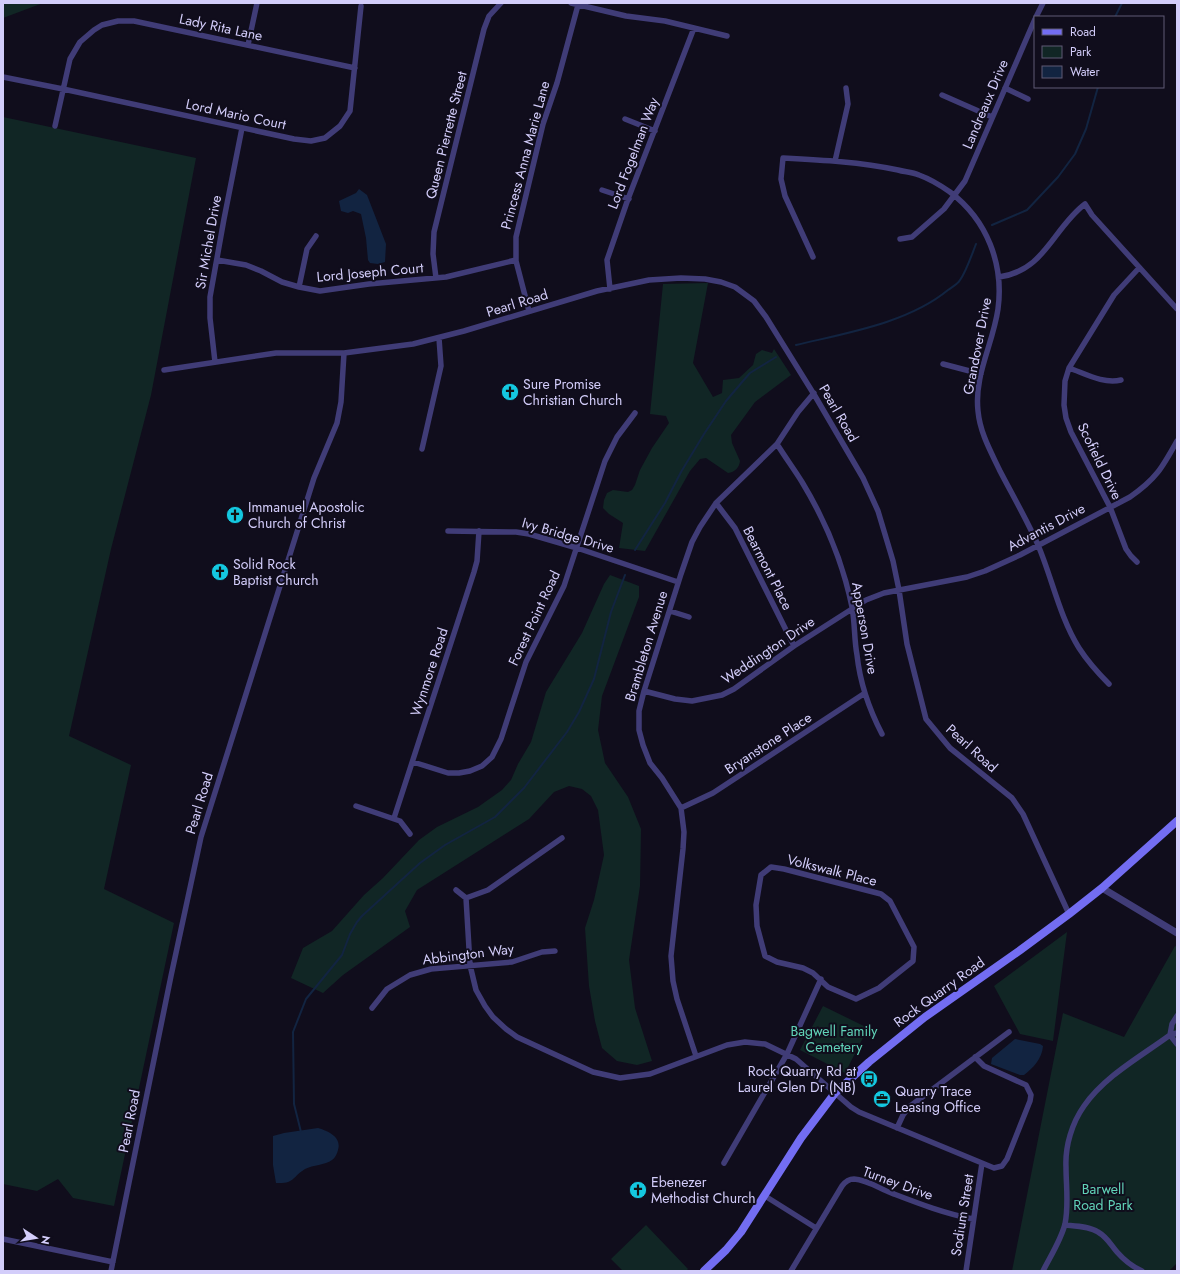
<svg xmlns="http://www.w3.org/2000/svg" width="1180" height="1274" viewBox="0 0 1180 1274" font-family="Jost,sans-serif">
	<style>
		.green { fill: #112625 }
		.water { fill: #122441 }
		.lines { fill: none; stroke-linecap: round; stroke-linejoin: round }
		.stream { stroke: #122441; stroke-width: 2 }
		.minor { stroke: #403c77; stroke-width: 5.5 }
		.tertiary { stroke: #403c77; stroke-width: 7 }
		.secondary { stroke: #736df2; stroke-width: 8 }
		.labels { text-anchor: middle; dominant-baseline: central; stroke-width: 4; stroke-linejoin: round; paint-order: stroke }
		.street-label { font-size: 14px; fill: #d3cdfa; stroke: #100d1c }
		.poi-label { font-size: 14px; fill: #d3cdfa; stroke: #100d1c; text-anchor: start }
		.park-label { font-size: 14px; fill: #61d3b8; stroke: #100d1c }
	</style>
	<rect width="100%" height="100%" fill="#100d1c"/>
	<path class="green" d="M3,3H43L3,18Z
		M3,117L196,158L151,395L111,549L69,736L131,765L104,889L174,923L114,1206L73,1198L58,1179L37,1191L3,1184Z
		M708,283L693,363L713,397L722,393L723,380L739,378L753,365L756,354L762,350L772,353L774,349L791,375L755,402L731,435L732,443L740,461C739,468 735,472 728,473L706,458L700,459L690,471L645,551L619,548L623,523L609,514L603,508L604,500L607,493L613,490L628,492L632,490L635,485L640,470L652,448L669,423L666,416L650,414L663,284Z
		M610,575L639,586V597L602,696L598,730L605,763L628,797L641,829L640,886L629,960L635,1008L652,1061L637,1065L617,1061L602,1048L595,1021L589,986L585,928L594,900L604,855L598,810L591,796L582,789L569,786L554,792L529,819L417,890L405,911L410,927L343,975L323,993L291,978L303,948L332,931L364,895L383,878L419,840L437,827L478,807L502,790L511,780L518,764L531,742L546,692L582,633L604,584Z
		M1067,932L1053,1041L1020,1034L994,986Z
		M1175,946L1177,947V1263L1169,1271H1012L1063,1013L1124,1037Z
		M823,1006L868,1028L845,1073L800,1050Z
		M646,1225L688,1269L686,1271H623L611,1259Z"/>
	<path class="water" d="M359,189L367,195L386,244L385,262L378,264L370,263L368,260L366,238L361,214L353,211L348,213L341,211L339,201L356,193Z
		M1015,1039L1040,1044L1043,1046C1042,1059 1033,1068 1024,1075H1020L991,1064L992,1058Z
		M318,1128C328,1131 342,1137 338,1150C337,1154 335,1158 332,1160C325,1165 313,1165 305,1169C292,1177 295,1184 276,1183L273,1165V1136L284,1133Z"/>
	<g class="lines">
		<path class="stream" d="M1115,17L1122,3
			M992,225L1027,210L1058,177L1075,154L1086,129L1098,87
			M796,345C846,333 908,323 948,290C952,287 958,284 960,280C966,272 972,254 976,244
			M635,550L665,503L681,472L704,434L726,401L743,381L750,373L776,357
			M301,1132L294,1104L293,1032L306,999L342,955L350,934L357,922L362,916L420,863L445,845L495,817L524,788L567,732L579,712L594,679L611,612L625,575"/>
		<path class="minor" d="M571,3L626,16L665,21L727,36
			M1036,17L1043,3
			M248,45L257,3
			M3,77L63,89L294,139L311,141L325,138L340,126L350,111L361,6
			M1005,88L1028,99
			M942,95L992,117
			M625,119L655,131
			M55,126L70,59L80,42L94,30L102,25L118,21H134L355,68
			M835,161L848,104L846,88
			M602,190L629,199
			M900,239L912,237L944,209L965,181L1035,19
			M813,257L785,196L781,179L783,158C822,160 860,162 898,170C905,172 912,172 919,175C930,179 940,185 950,192C987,220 1004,264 998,309C993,344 974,375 978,411C980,433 991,452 1000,471C1013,496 1027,520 1038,545C1052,578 1060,618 1079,648C1088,662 1098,673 1109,684
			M217,260L246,265L261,271L282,282L299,287L320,291L369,284L446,277L516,260
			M999,277C1045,271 1053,228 1085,204L1092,215L1177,309
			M436,278L433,254L434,232L484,29L489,16L501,3
			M299,287L307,249L316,236
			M610,289L607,260L628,199L694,28
			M529,311L516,261V237L543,124L557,83L578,5
			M215,362L210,318V297L224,219L242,128
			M943,364L981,374
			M1069,368C1086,374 1103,384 1121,380
			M164,370L276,353H344
			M777,444C785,457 794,469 802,482C825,520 843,563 852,607C855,623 854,639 857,655C860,683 869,709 882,734
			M422,449L441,366L439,338
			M716,503L735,528L794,646
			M448,531L516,532L529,534L577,548L678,582
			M1137,562L1131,556L1126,549L1110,507L1071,432L1066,418L1064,405L1065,381L1069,368L1114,295L1139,268
			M670,611L689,617
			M644,691L675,699L692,701L722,695L734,689L794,646L866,600L884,593L967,577L985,571L1020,555L1130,497C1156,479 1162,468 1177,441
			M413,762L448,773H459L470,771L482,766L492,757L501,739L526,662L564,586L605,461L617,437L635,413
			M356,806L400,821L410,834
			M681,808L713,793L865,693
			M394,818L474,572L477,561L479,531
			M771,867L784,869L881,894L890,901L914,947L913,961L879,988L856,999L828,987L813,973L803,968L777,962L765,956L757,926L756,905L761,875Z
			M456,890L466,898L470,965L476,990L485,1006L493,1017L506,1029L517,1037L593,1072L620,1078L650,1074L727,1045L745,1042L765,1044L796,1059L851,1107L859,1112L994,1168L1002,1166L1007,1159L1030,1101L1031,1095L1026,1085L984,1066L975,1057
			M466,898L488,890L562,838
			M372,1008L387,989L410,975L431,969L512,962L542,952L555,951
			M1170,1035L1172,1024L1177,1016
			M1170,1035L1177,1044
			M696,1056L677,999L673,981L671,956L683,849L684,832L681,808L662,778L650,763L643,745L639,730V711L644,691L681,574L692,542L700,527L716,503L777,444L798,412L814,393
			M897,1128L903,1115L909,1107L1009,1032
			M724,1163L787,1054L821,979
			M765,1196L816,1228
			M1065,1225C1075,1226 1089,1226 1098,1232C1107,1237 1111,1245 1117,1252C1124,1260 1133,1267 1142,1271
			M3,1239L113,1262
			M111,1271L171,976L201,837L314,478L337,423L341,402L344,353L413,344L464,331L597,291L649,280L681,278L705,279L721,282L735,287L754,301L766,317L815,396L863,478L878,511L893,561L899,590L907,644L926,719L950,748L1012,798L1023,814L1069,914
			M791,1271L842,1186C845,1182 849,1179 854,1179C869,1180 881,1190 894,1194C920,1204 946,1214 973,1219
			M966,1271L982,1163
			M1043,1271C1050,1257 1061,1240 1065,1224C1069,1205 1066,1186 1066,1167C1065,1146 1072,1123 1084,1106C1105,1076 1140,1057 1170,1035L1177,1033"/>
		<path class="tertiary" d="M1102,888L1177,933"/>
		<path class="secondary" d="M704,1271L726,1250L741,1232L801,1138L835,1093L869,1062L925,1017L1019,951L1069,914L1102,888L1177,821"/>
	</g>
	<defs>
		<symbol id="church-disc" viewBox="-11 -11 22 22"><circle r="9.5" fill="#14c8e0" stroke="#100d1c"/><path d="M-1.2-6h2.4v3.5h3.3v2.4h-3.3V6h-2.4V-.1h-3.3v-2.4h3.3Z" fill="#111"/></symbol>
		<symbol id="bus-disc" viewBox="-11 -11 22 22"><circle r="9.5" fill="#14c8e0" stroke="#100d1c"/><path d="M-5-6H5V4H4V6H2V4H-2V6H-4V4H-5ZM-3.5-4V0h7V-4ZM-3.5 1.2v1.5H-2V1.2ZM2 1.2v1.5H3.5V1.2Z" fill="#111"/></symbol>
		<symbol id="office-disc" viewBox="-11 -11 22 22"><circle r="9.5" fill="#14c8e0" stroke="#100d1c"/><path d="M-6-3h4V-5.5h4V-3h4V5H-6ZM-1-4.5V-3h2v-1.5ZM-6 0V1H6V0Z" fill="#111"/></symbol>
	</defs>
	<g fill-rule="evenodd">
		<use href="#church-disc" x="500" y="382" width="20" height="20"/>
		<use href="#church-disc" x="225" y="505" width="20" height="20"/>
		<use href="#church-disc" x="210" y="562" width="20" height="20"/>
		<use href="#bus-disc" x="859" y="1069" width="20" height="20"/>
		<use href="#office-disc" x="872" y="1089" width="20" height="20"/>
		<use href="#church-disc" x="628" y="1180" width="20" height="20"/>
	</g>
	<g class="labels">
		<g class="street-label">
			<text transform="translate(221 27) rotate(12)">Lady Rita Lane</text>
			<text transform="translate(985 104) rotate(-67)">Landreaux Drive</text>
			<text transform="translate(236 114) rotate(12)">Lord Mario Court</text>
			<text transform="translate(446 135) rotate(-76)">Queen Pierrette Street</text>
			<text transform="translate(633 153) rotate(-69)">Lord Fogelman Way</text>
			<text transform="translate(525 155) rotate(-75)">Princess Anna Marie Lane</text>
			<text transform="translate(208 242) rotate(-80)">Sir Michel Drive</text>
			<text transform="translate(370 272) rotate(-5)">Lord Joseph Court</text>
			<text transform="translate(517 303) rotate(-17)">Pearl Road</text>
			<text transform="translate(977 346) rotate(-79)">Grandover Drive</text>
			<text transform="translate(839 413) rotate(60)">Pearl Road</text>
			<text transform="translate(1100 461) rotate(64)">Scofield Drive</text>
			<text transform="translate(1046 527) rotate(-28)">Advantis Drive</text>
			<text transform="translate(568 535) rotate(16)">Ivy Bridge Drive</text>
			<text transform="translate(768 568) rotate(63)">Bearmont Place</text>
			<text transform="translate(534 618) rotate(-65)">Forest Point Road</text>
			<text transform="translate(865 628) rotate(80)">Apperson Drive</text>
			<text transform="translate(646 646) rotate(-73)">Brambleton Avenue</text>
			<text transform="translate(768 650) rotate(-34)">Weddington Drive</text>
			<text transform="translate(429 672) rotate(-72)">Wynmore Road</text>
			<text transform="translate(768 743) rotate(-33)">Bryanstone Place</text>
			<text transform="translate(972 748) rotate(42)">Pearl Road</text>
			<text transform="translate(199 803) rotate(-73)">Pearl Road</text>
			<text transform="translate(832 870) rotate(14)">Volkswalk Place</text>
			<text transform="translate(468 954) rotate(-7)">Abbington Way</text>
			<text transform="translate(939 992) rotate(-36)">Rock Quarry Road</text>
			<text transform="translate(129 1121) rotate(-79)">Pearl Road</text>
			<text transform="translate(898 1183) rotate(20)">Turney Drive</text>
			<text transform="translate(962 1215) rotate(-81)">Sodium Street</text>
		</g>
		<g class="poi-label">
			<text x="523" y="384">Sure Promise<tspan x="523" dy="16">Christian Church</tspan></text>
			<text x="248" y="507">Immanuel Apostolic<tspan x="248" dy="16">Church of Christ</tspan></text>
			<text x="233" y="564">Solid Rock<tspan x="233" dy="16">Baptist Church</tspan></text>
			<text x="856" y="1071" text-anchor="end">Rock Quarry Rd at<tspan x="856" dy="16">Laurel Glen Dr (NB)</tspan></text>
			<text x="895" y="1091">Quarry Trace<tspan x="895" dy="16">Leasing Office</tspan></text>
			<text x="651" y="1182">Ebenezer<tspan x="651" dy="16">Methodist Church</tspan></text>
		</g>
		<g class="park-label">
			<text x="834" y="1031">Bagwell Family<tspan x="834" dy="16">Cemetery</tspan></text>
			<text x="1103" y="1189">Barwell<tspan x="1103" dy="16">Road Park</tspan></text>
		</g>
	</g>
	<rect width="1180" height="1274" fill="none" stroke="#d3cdfa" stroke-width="8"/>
	<rect x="1034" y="16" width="130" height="72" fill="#100d1c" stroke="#5e5a75"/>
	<rect x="1042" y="29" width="20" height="6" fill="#736df2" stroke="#5e5a75"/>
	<text x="1070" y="36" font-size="12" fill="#d3cdfa">Road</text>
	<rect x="1042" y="46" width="20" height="12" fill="#112625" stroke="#5e5a75"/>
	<text x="1070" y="56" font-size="12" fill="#d3cdfa">Park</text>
	<rect x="1042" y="66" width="20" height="12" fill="#122441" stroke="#5e5a75"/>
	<text x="1070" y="76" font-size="12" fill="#d3cdfa">Water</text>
	<g transform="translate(36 1238) rotate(102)" stroke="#100d1c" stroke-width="3" paint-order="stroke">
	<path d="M0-3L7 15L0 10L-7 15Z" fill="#d3cdfa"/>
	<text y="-6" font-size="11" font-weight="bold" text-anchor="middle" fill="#d3cdfa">N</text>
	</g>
</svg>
